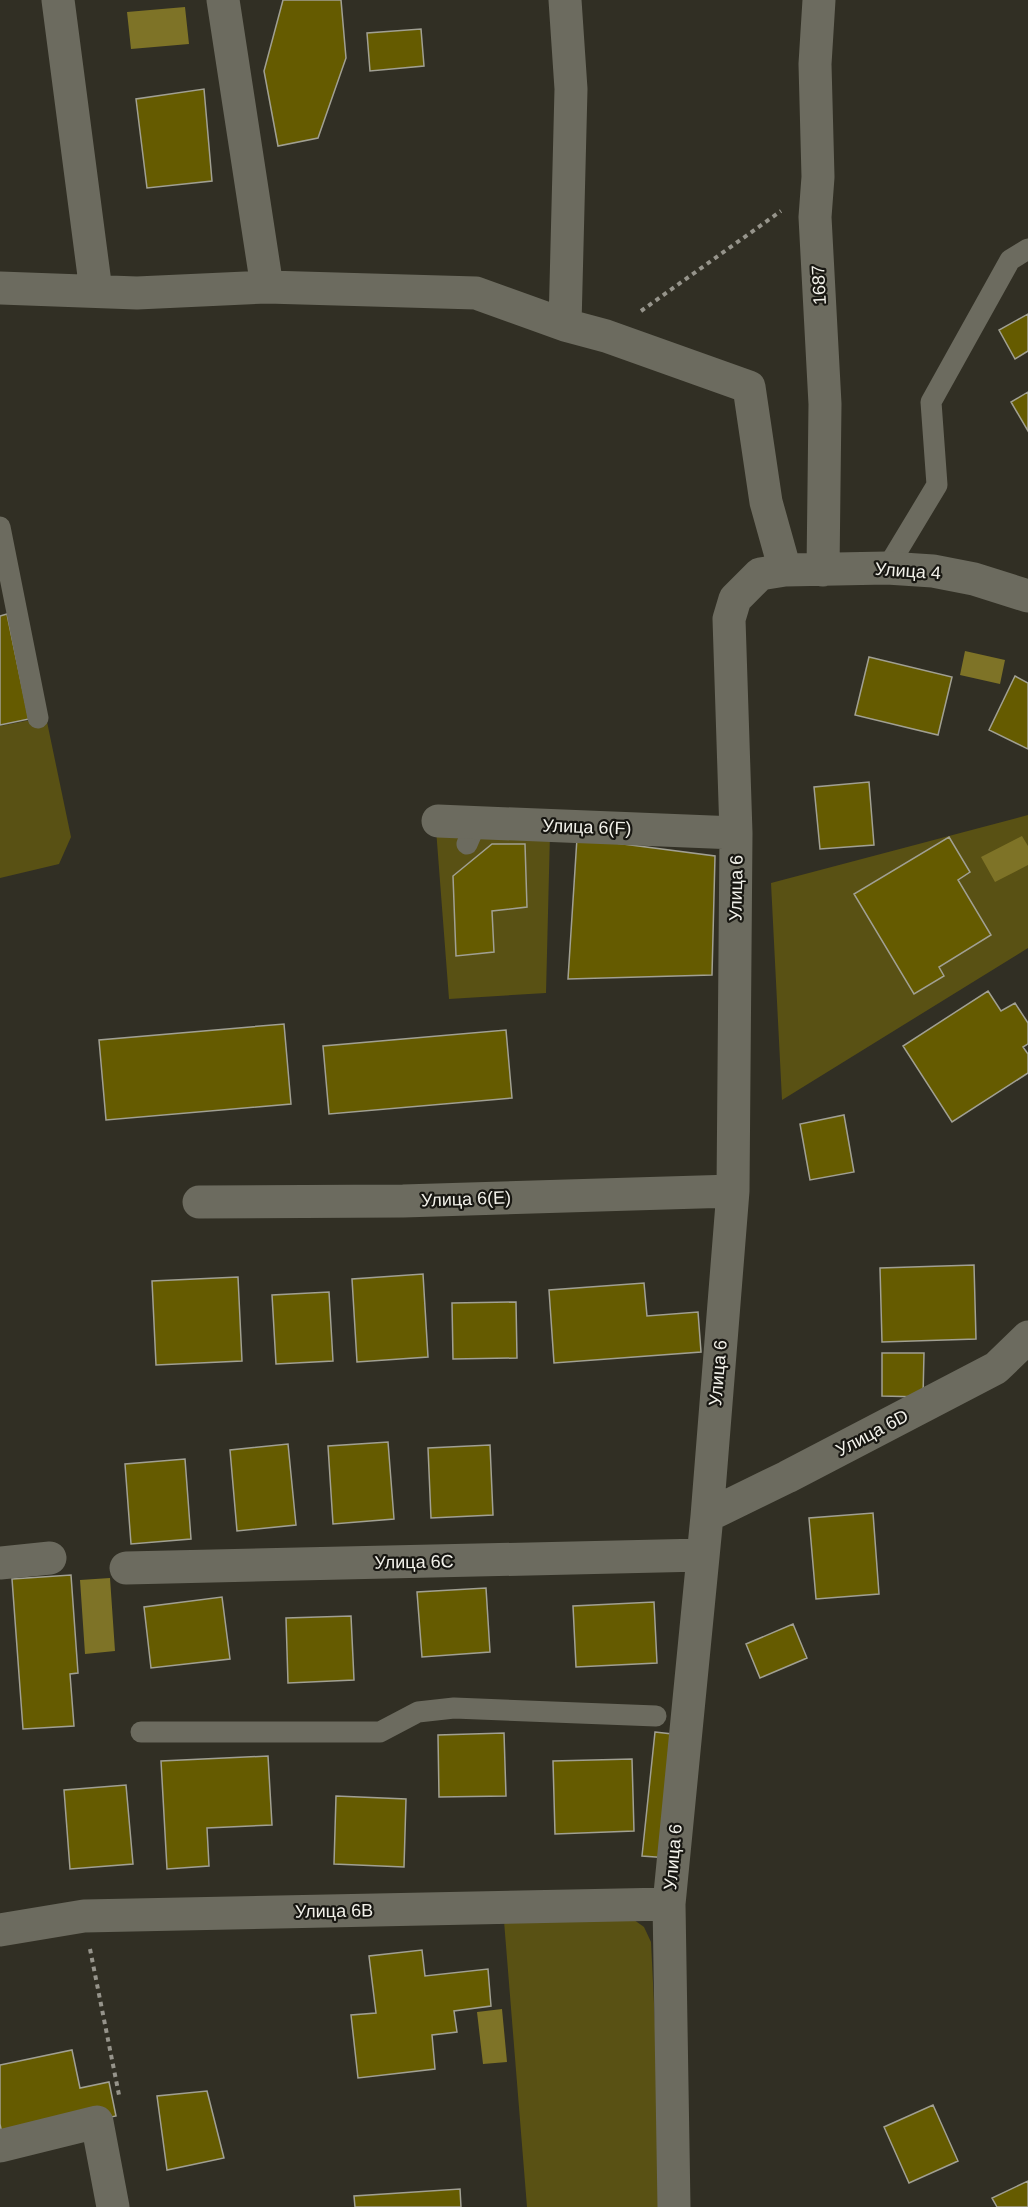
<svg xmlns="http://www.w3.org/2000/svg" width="1028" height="2207" viewBox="0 0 1028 2207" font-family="Arial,sans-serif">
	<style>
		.green { fill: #595114 }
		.water { fill: #7e7327 }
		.building { fill: #655b00; stroke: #a1a093; stroke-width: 1.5 }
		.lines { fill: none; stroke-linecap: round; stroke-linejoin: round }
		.path { stroke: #96948b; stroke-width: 4; stroke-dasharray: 4.5 4.5; stroke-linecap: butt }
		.lane { stroke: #6c6b5f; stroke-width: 21 }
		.street { stroke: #6c6b5f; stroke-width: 33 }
		.labels { text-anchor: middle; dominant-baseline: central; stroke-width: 4.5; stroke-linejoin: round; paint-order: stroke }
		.street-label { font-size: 18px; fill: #f2f1ea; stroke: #181712 }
	</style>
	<rect width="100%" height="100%" fill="#312f24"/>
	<path class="green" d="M46,717L71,837L59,864L0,878V726Z
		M1028,815V948L782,1100L771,883Z
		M436,829L550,833L546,993L449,999Z
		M630,1917L644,1927L651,1942L664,2207H527L504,1921Z"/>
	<path class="water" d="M185,7L189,44L131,49L127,12Z
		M965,651L1005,660L1000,684L960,675Z
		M1022,836L1028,846V865L995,882L981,857Z
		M110,1578L115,1651L85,1654L80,1580Z
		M502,2009L507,2062L483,2064L477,2012Z"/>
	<path class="building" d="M283,0H341L346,58L318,138L278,146L264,71Z
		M421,29L424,66L370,71L367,33Z
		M204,89L212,181L147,188L136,99Z
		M1028,314V351L1015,359L999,330Z
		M1028,392V431L1011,402Z
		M7,614L29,719L0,725V616Z
		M869,657L952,677L938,735L855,715Z
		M1015,676L1028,683V749L989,730Z
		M869,782L874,845L820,849L814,787Z
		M949,837L970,872L958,880L991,935L939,967L944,976L914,994L854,894Z
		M577,838L715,856L712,975L568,979Z
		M492,844H525L527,907L492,911L494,952L456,956L453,876Z
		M988,991L1001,1011L1015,1003L1028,1023V1044L1023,1047L1028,1054V1073L952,1122L903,1046Z
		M284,1024L291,1104L106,1120L99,1040Z
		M506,1030L512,1098L329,1114L323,1046Z
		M844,1115L854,1172L810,1180L800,1124Z
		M974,1265L976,1339L882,1342L880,1268Z
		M423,1274L428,1357L357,1362L352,1279Z
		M238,1277L242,1361L156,1365L152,1281Z
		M644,1283L647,1316L698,1312L701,1352L554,1363L549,1290Z
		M329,1292L333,1361L276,1364L272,1295Z
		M516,1302L517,1358L453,1359L452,1303Z
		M882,1353H924L923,1397L882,1396Z
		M388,1442L394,1519L333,1524L328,1446Z
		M288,1444L296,1525L237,1531L230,1450Z
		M490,1445L493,1515L431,1518L428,1448Z
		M185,1459L191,1539L131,1544L125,1464Z
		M873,1513L879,1594L816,1599L809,1518Z
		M71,1575L78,1673L70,1674L74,1726L23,1729L12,1579Z
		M486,1588L490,1652L422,1657L417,1592Z
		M222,1597L230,1659L151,1668L144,1607Z
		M654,1602L657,1663L576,1667L573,1606Z
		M351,1616L354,1680L288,1683L286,1618Z
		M793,1624L807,1658L760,1678L746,1644Z
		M655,1732L681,1735L669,1858L642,1856Z
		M504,1733L506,1796L439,1797L438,1735Z
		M268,1756L272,1825L207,1828L209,1866L167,1869L161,1761Z
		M632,1759L634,1831L555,1834L553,1761Z
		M126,1785L133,1864L70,1869L64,1790Z
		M336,1796L406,1799L404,1867L334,1864Z
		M422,1950L425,1976L488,1969L491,2006L454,2011L457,2032L432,2035L435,2069L358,2078L351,2015L376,2013L369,1956Z
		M72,2050L80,2088L109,2082L116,2116L3,2139L0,2124V2065Z
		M207,2091L224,2158L167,2170L157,2096Z
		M933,2105L958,2161L909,2183L884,2127Z
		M1028,2181V2207H997L992,2198Z
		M460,2189L461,2207H355L354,2196Z"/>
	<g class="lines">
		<path class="path" d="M641,311L781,211
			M90,1949L119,2095"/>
		<path class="lane" d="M0,527L38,718
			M887,568L937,485L931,402L1010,260L1028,249
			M467,844L476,823
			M141,1732H380L418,1712L454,1708L656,1716"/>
		<path class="street" d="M58,0L96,291
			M223,0L267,287
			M565,0L571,89L565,325
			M819,0L815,64L818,177L815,217L825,404L823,570
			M0,288L137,293L267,287L476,293L565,325L606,336L749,387L766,502L785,570
			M438,821L736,833
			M199,1202L403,1201L733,1191
			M707,1516L787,1477L996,1368L1028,1337
			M0,1563L50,1558
			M126,1568L703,1555
			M0,1930L84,1916L669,1904
			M0,2146L97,2122L113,2207
			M674,2207L669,1904L707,1516L733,1191L736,833L729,619L735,599L760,574L785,570L887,568L933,571L974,579L1028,596"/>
	</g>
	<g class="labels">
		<g class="street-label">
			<text transform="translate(819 285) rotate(-93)">1687</text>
			<text transform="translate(908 571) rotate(4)">Улица 4</text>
			<text transform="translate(587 827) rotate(2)">Улица 6(F)</text>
			<text transform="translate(736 888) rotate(-89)">Улица 6</text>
			<text transform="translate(466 1199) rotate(-2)">Улица 6(E)</text>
			<text transform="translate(718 1373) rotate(-85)">Улица 6</text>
			<text transform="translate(872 1433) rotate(-28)">Улица 6D</text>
			<text transform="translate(414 1562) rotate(-1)">Улица 6C</text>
			<text transform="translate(673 1857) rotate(-85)">Улица 6</text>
			<text transform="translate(334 1911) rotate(-1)">Улица 6B</text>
		</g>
	</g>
</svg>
